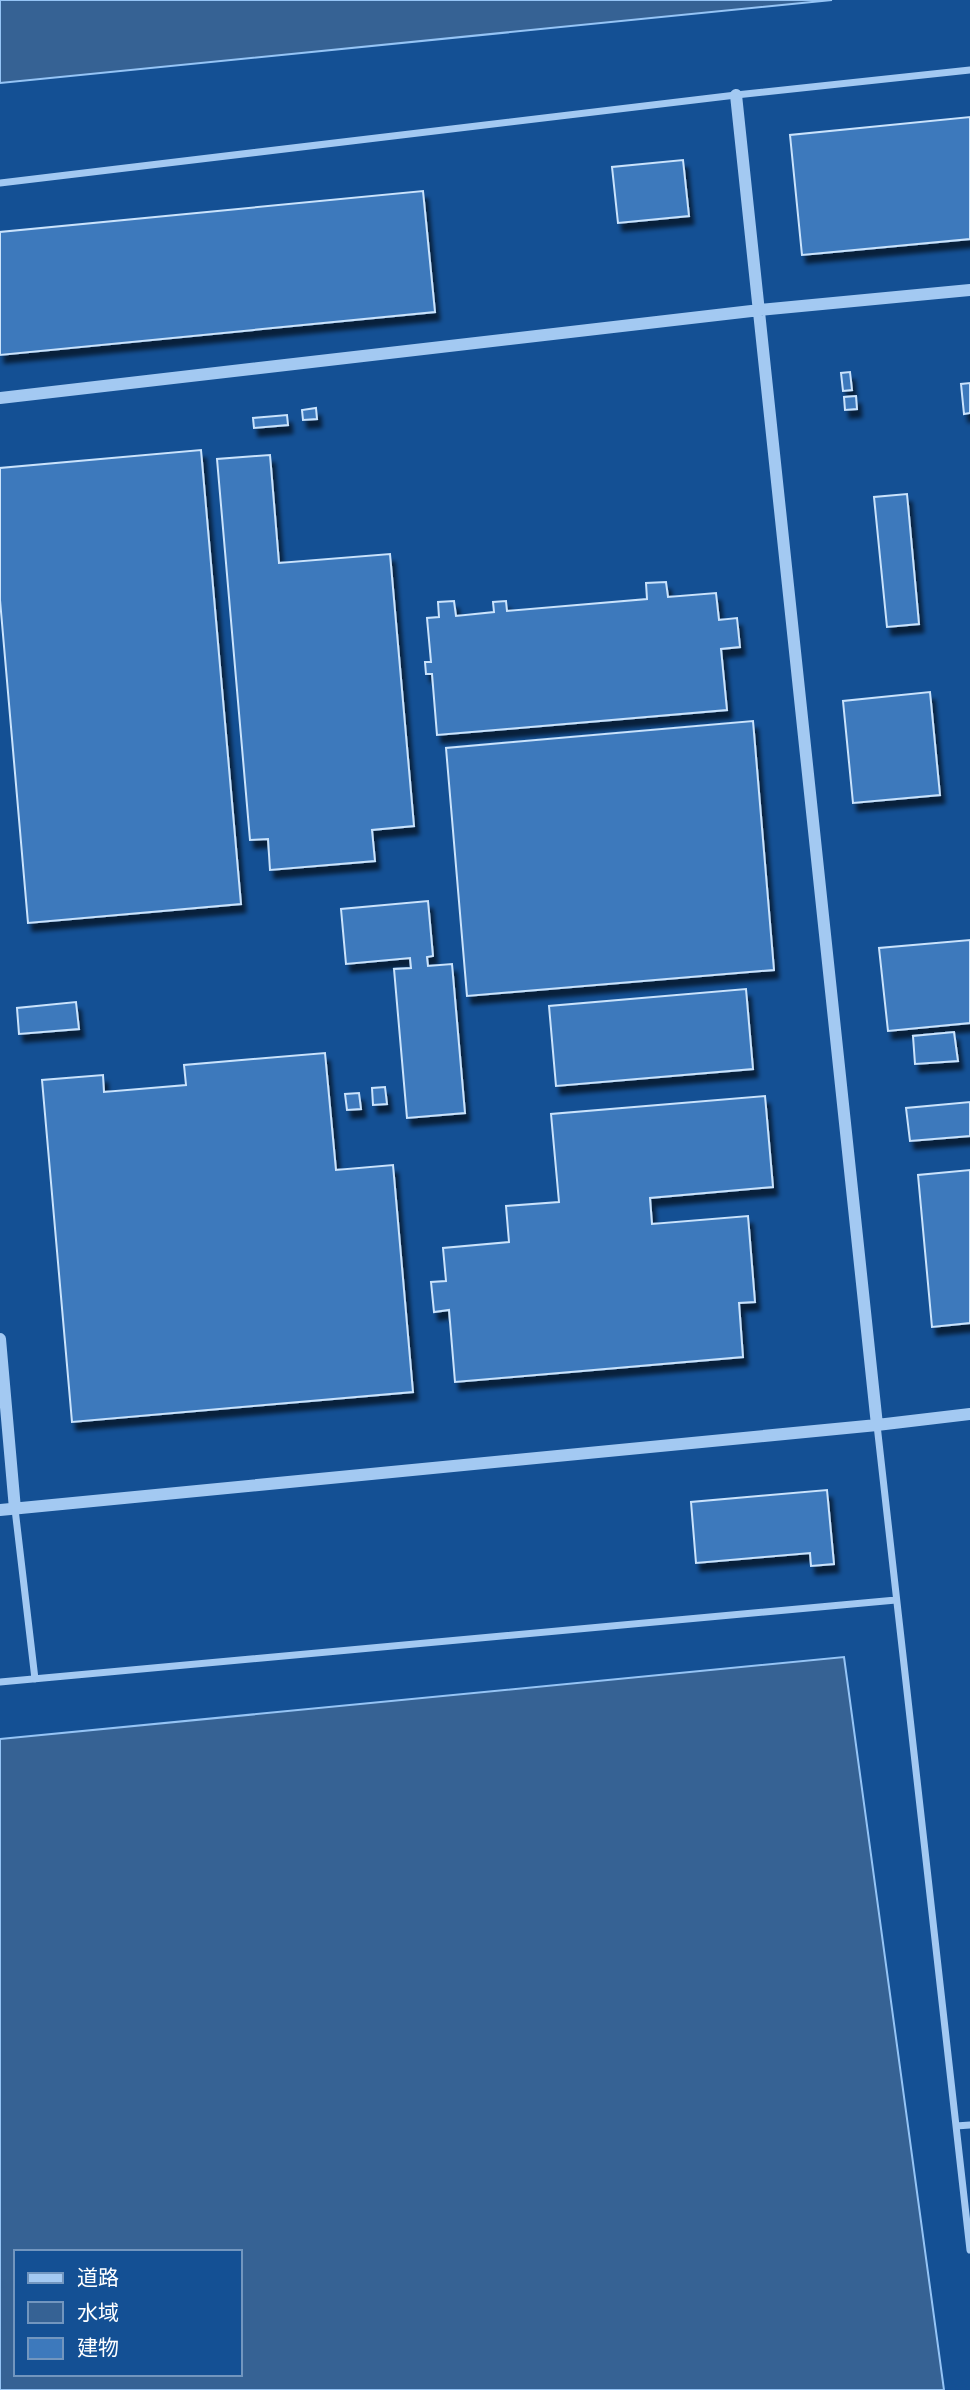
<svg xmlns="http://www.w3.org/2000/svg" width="970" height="2390" viewBox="0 0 970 2390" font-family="'Space Grotesk','Noto Sans JP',sans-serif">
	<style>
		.water { fill: #366294; stroke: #95c4f5; stroke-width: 2; fill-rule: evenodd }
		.building { fill: #3d79bc; stroke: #cae3fc; stroke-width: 2; filter: url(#shadow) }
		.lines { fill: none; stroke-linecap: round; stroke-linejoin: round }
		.minor { stroke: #a3c9f2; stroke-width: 7 }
		.tertiary { stroke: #a3c9f2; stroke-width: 12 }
	</style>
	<defs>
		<filter id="shadow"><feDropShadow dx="4.5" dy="8" stdDeviation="2" flood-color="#0009"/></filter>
	</defs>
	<rect width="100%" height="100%" fill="#145094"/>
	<path class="water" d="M0,0H832L0,83Z
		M844,1657L944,2390H0V1739ZM16,2252H240V2374H16Z"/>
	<path class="building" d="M970,117V239L802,255L790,135Z
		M683,160L689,216L618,223L612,167Z
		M423,191L435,312L0,355V232Z
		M850,372L852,390L843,391L841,373Z
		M970,383V413L964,414L961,384Z
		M856,396L857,409L845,410L844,397Z
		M316,408L317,419L303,420L302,410Z
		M287,415L288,425L254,428L253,418Z
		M201,450L241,904L28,923L0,600V468Z
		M270,455L279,563L390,554L414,826L372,830L375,861L270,870L268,839L250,840L217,459Z
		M907,494L919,624L887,627L874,497Z
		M666,582L668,597L716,593L719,620L737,618L740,647L721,649L727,710L437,735L432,674H426L425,662H431L427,618L439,617L438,602L454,601L456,616L494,612L493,602L506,601L507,611L647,599L646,583Z
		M930,692L940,795L853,803L843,701Z
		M753,721L774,970L467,996L446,748Z
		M428,901L433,956L427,957L428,966L452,964L465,1113L407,1118L394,969L411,968L410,958L346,964L341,909Z
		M970,940V1023L888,1031L879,948Z
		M746,989L753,1069L556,1086L549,1006Z
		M76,1002L79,1029L19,1034L17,1008Z
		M954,1032L958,1061L915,1064L913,1036Z
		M325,1053L336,1170L393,1165L413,1392L72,1422L42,1080L103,1075L104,1092L186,1085L184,1065Z
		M385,1087L387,1104L373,1105L372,1088Z
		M359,1093L361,1109L347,1110L345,1094Z
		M765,1096L773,1187L650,1198L652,1224L748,1216L755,1302L739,1303L743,1357L455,1382L449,1310L434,1312L431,1282L446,1281L443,1248L509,1242L506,1206L559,1202L551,1114Z
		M970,1102V1136L910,1141L906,1108Z
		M970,1170V1323L932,1327L918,1175Z
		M827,1490L834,1564L811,1566L810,1553L696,1563L691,1502Z"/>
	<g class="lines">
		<path class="minor" d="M0,183L736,95L970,70
			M877,1425L970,2250
			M15,1509L35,1679
			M0,1682L896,1600
			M956,2126L970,2125"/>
		<path class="tertiary" d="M736,95L877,1425
			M0,398L760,310L970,290
			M0,1339L15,1509
			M0,1510L877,1425L970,1414"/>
	</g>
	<rect x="14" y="2250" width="228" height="126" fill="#145094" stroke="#7296bf" stroke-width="2"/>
	<rect x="28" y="2273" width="35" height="10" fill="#a3c9f2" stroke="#7296bf" stroke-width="2"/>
	<text x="77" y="2285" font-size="21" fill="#ffffff">道路</text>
	<rect x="28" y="2302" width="35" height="21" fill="#366294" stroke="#7296bf" stroke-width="2"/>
	<text x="77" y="2320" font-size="21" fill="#ffffff">水域</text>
	<rect x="28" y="2338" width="35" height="21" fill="#3d79bc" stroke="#7296bf" stroke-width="2"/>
	<text x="77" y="2355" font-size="21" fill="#ffffff">建物</text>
</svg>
